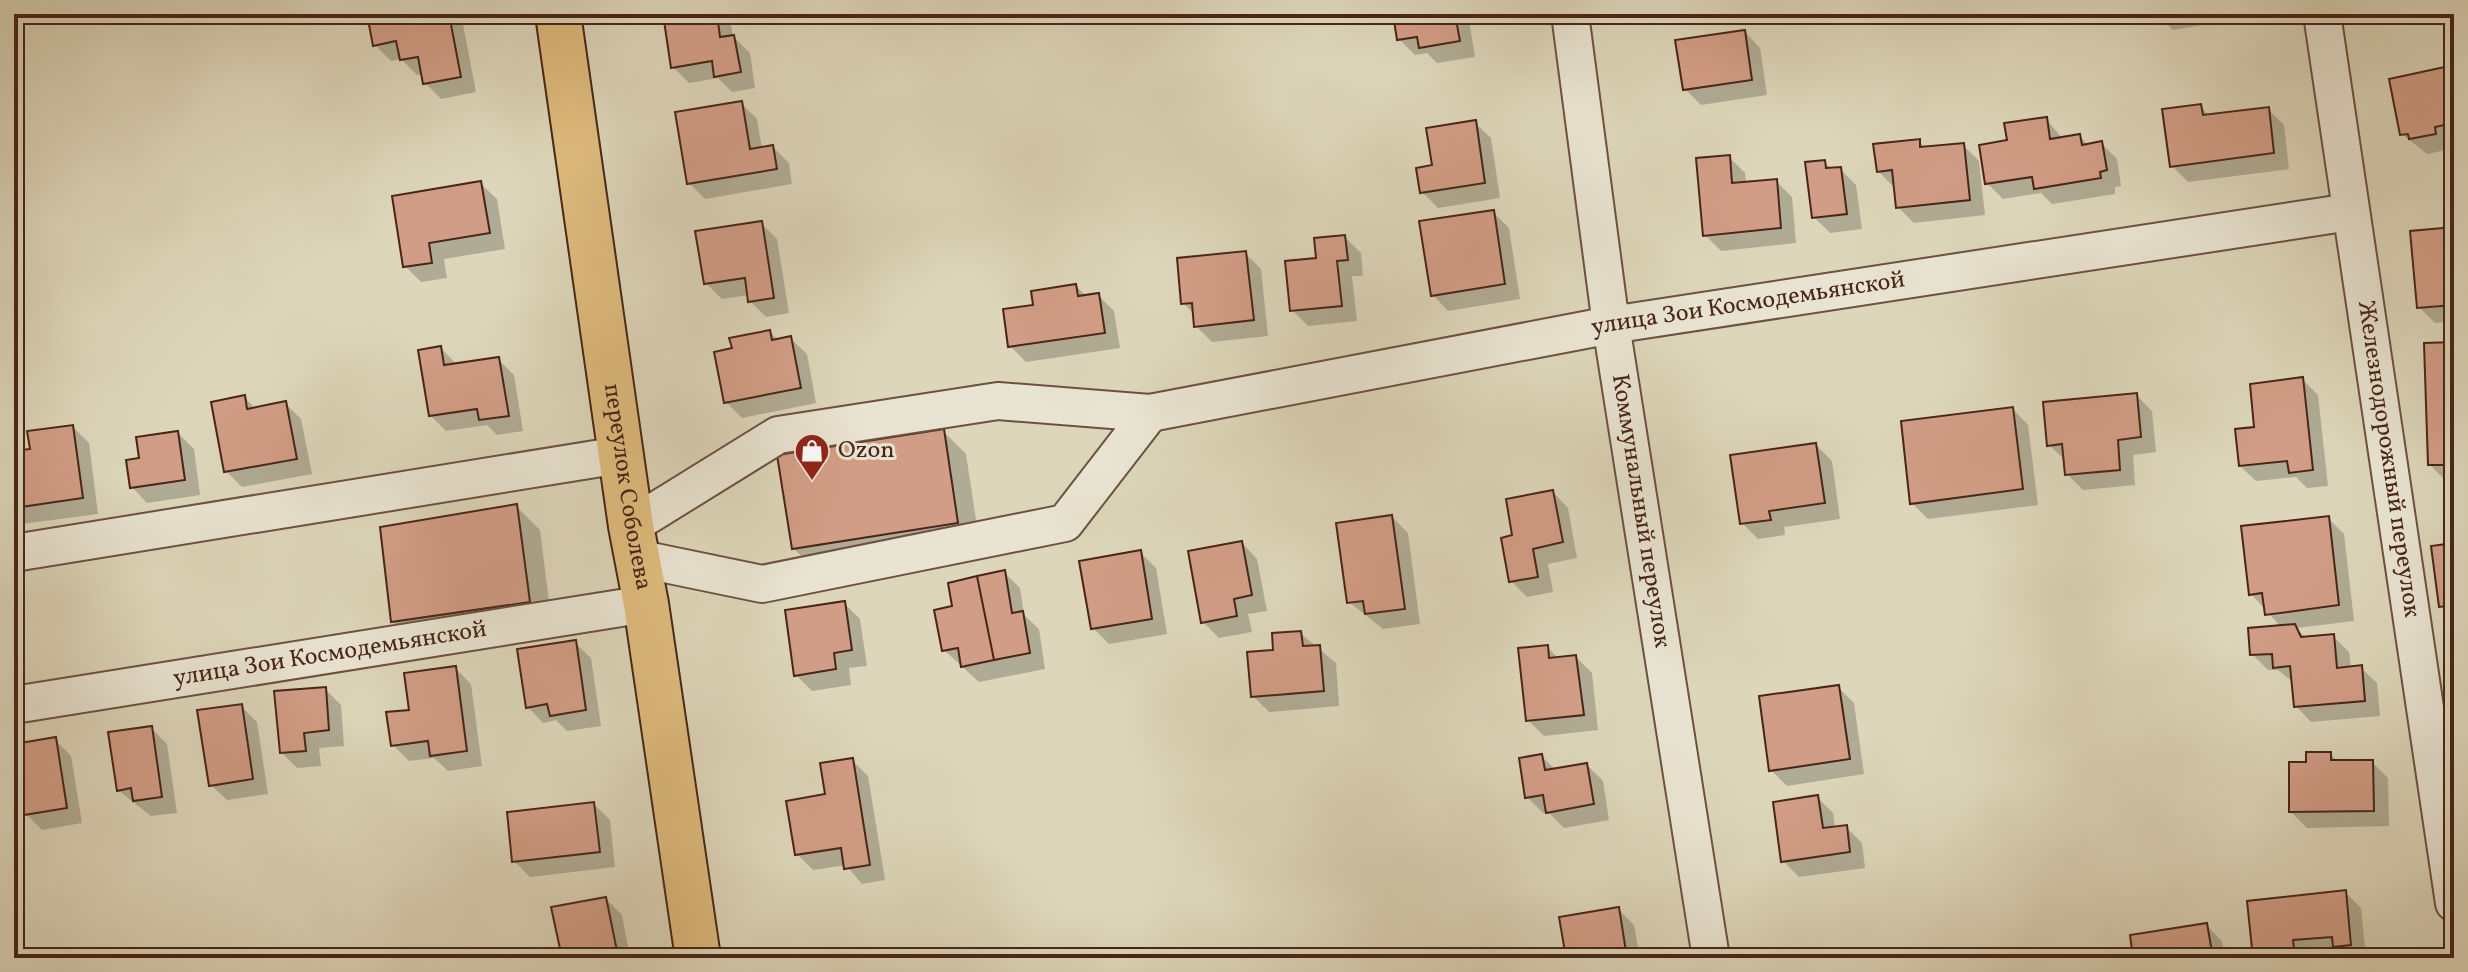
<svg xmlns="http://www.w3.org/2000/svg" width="2468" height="972" viewBox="0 0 2468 972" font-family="Vollkorn,serif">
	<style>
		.shadow { fill: #0003 }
		.building { fill: #d29d86; stroke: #482518; stroke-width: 2 }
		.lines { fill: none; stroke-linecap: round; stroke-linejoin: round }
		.minor-casing { stroke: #6d5140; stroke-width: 40 }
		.major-casing { stroke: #482518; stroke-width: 48 }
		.minor { stroke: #e9e4d2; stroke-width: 36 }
		.major { stroke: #debb7d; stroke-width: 44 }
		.labels { text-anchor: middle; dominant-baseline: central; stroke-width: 6; stroke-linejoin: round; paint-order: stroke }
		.street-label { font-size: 24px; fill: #482518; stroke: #e9e4d2 }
		.poi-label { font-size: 24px; fill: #482518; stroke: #e9e4d2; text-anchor: start }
	</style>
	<rect width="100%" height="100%" fill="#ddd6ba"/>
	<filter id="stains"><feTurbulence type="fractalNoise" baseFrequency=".0025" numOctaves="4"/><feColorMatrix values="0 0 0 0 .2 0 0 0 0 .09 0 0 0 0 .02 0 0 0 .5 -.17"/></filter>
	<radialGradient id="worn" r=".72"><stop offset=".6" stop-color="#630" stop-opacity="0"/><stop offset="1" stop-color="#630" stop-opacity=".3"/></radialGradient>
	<path class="shadow" d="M369,14H461L476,92L441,99L425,83L423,74L417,75L401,59L391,61L375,45Z
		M665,14H729L733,36L750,53L755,88L732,92L718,78L689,83L673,67Z
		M1395,14H1468L1475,57L1437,63L1427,53L1415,55L1399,39Z
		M2157,14H2265L2173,30Z
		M1745,32L1760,48L1767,95L1701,105L1685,89Z
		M2454,67V141L2450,142L2451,149L2427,154L2402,134Z
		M741,103L757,119L762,149L773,147L789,163L792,184L705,199L689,183Z
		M2200,106L2210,116L2268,109L2284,125L2289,169L2188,182L2172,166Z
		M2046,119L2063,139L2079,136L2088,145L2101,143L2117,159L2121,186L2115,187V194L2052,204L2041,193L2003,199L1987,183L2010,142Z
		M1475,123L1491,138L1500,198L1438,208L1422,192L1434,167Z
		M1919,141L1926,149L1963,145L1979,161L1985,215L1914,223L1898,207L1894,187L1878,171Z
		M1729,157L1745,173L1746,184L1776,181L1792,197L1796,243L1721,251L1705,235Z
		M1824,162L1832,170L1840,169L1856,185L1862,229L1830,233L1814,217Z
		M481,184L497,199L505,249L444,259L447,278L421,282L405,266Z
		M1493,212L1509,228L1520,299L1448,311L1433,295Z
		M761,223L777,239L789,313L766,317L750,301L749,295L722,299L706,283Z
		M2454,229V321L2435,323L2419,307Z
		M1345,237L1361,253L1363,276H1352L1357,321L1308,326L1292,310L1318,260Z
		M1245,253L1261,269L1268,336L1212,342L1196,326L1195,315L1183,303Z
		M1076,286L1087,297L1098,295L1114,311L1120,348L1026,362L1010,346L1035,307Z
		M770,332L779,341L791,339L807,354L816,403L742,418L726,402L734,350Z
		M2454,344V480L2446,481L2430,465Z
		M441,348L456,364L498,359L514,375L523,431L497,435L487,425L446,431L430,415Z
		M2302,379L2318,395L2328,486L2307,488L2296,477L2256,481L2240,466L2257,429Z
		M2136,395L2152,411L2156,452L2133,455L2135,485L2083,490L2067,474L2066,461L2049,445Z
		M244,397L256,409L285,403L301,419L312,474L242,487L226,471Z
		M2013,409L2028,425L2038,505L1928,519L1912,503Z
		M73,427L89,443L98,514L14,525V453L32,450Z
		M943,431L966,454L980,546L817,571L793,548Z
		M178,433L194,449L200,495L147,503L132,487L141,460Z
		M1816,445L1832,461L1840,519L1784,527L1785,535L1758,539L1742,523Z
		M1553,492L1568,508L1577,558L1548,564L1553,592L1527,597L1511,581L1515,537Z
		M517,507L540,530L552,625L416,645L393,622Z
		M1392,517L1408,533L1420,624L1383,629L1349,602Z
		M2328,518L2344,534L2354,621L2296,628L2306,638L2333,636L2349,652L2351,669L2361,668L2377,683L2380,716L2311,722L2296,706L2294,683L2278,670H2268L2252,654L2281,627L2251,594Z
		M1242,543L1257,559L1267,611L1248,614L1252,632L1219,638L1203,622Z
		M2454,545V619L2441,606Z
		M1140,552L1156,568L1167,634L1109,644L1093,628Z
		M1004,572L1020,588L1024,615L1039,629L1045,669L979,682L944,650L954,607Z
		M844,603L860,619L867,666L849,668L851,685L812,691L796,675Z
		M1300,633L1336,663L1339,706L1269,712L1253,696L1275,652Z
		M575,643L591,658L601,726L567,731L556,720L543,723L528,707Z
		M1547,647L1559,659L1576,657L1592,673L1598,730L1544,736L1528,720Z
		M455,668L471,684L482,766L448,771L434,758L409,761L393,745L411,711Z
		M1838,687L1854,703L1864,774L1787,786L1771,770Z
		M325,689L341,705L344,746L319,748L321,766L297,768L281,752Z
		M241,706L257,722L268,794L227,800L211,785Z
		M151,728L167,744L177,813L151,816L118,790Z
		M55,740L71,756L82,823L42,830L26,814Z
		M2330,754L2339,762H2372L2388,778L2389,826L2307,828L2291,812L2308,764Z
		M1541,756L1556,770L1587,765L1603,781L1609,820L1564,828L1548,812L1543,813L1527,797Z
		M852,760L868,776L885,880L862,884L846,865L813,870L797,854L828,796Z
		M1817,797L1833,813L1835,828L1846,827L1862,843L1865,868L1799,877L1783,861Z
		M594,804L610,820L615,867L530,877L514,861Z
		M2345,892L2361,908L2366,958H2347L2341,952L2309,958H2255Z
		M606,899L622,915L630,958H564L554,909Z
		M1618,909L1634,925L1640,958H1568Z
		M2206,925L2222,941L2225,958H2135Z"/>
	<path class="building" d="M367,14H449L461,77L423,84L418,57L400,60L396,41L373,46Z
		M663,14H717L720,37L734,35L741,72L714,77L712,61L671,68Z
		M1393,14H1455L1460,41L1419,48L1417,37L1397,40Z
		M1745,30L1752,80L1683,90L1675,40Z
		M2454,65V123L2435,127L2436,134L2409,139L2408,134L2400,135L2389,79Z
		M742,101L750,149L773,145L777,169L687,184L675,112Z
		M2201,104L2203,115L2269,107L2274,153L2170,167L2162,109Z
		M2047,117L2050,139L2080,134L2082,145L2102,141L2107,170L2100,172L2101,178L2034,189L2032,177L1985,184L1979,145L2007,140L2004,123Z
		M1476,120L1485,183L1420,193L1416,168L1432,165L1426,128Z
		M1920,139V147L1964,143L1970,200L1896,208L1892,170L1877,172L1873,144Z
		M1730,155L1732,183L1777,179L1781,228L1703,236L1696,158Z
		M1825,160L1826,168L1841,167L1847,214L1812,218L1805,162Z
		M481,181L490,233L429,243L432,263L403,267L392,196Z
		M1494,210L1505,284L1431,296L1419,221Z
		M762,221L774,298L748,302L745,278L704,284L695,231Z
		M2454,227V305L2417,308L2410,231Z
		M1345,235L1348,260L1337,261L1342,306L1290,311L1285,261L1316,258L1314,238Z
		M1246,251L1254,320L1194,327L1192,303L1181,304L1177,258Z
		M1076,284L1078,296L1099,293L1105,333L1008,347L1003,309L1033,305L1031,291Z
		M770,330L772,340L791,336L801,388L724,403L714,352L732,348L729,338Z
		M2454,342V465H2428L2424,343Z
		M441,346L444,365L499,357L509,416L479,420L477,409L429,416L418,350Z
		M2303,377L2313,470L2289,473L2287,461L2239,466L2235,429L2254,427L2250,384Z
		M2137,393L2141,437L2118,440L2120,470L2065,475L2062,444L2047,446L2043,402Z
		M245,395L247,409L286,401L297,459L224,472L211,402Z
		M2013,407L2023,489L1910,504L1901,421Z
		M73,425L83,498L14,508V451L30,449L27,431Z
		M944,429L958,523L792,549L777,455Z
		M178,431L185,480L130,488L126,460L139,458L136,437Z
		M1816,443L1825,503L1769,511L1771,520L1740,524L1730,455Z
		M1553,490L1563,542L1533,549L1538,577L1509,582L1501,538L1512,535L1506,499Z
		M517,504L530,602L391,622L380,527Z
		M1392,515L1405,609L1365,614L1363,601L1347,603L1336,523Z
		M2329,516L2339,605L2265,615L2262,593L2249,595L2241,526Z
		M1242,541L1252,595L1234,599L1237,616L1201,623L1188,551Z
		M2454,543V605L2439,607L2431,546Z
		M1141,550L1152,619L1091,629L1079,561Z
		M1005,570L1012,613L1023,611L1030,653L994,660L977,576Z
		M977,576L994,660L961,667L958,648L942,651L934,610L952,606L948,583Z
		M845,601L852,650L834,653L836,669L794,676L785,610Z
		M2295,624L2301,637L2334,634L2337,668L2362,665L2365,701L2294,707L2290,666L2273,668L2272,654L2250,655L2248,628Z
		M1301,631L1303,646L1320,645L1324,691L1251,697L1247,652L1273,650L1272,633Z
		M576,640L586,710L550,716L547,704L526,708L517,649Z
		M1548,645L1549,658L1576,655L1584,715L1526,721L1518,648Z
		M456,666L467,751L430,756L428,741L391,746L386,712L409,710L404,673Z
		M1839,685L1850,759L1769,771L1759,696Z
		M326,687L329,730L304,733L306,751L280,753L274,691Z
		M242,704L253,779L209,786L197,710Z
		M152,726L162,797L133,801L131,788L117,791L108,732Z
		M56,737L67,808L24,815L14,744Z
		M2306,752H2331V760H2373L2374,811L2289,812V762H2306Z
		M1542,754L1545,770L1587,763L1594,804L1546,813L1543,795L1525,798L1519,758Z
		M853,758L870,865L844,869L841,848L795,855L786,801L825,794L820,763Z
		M1818,795L1823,828L1847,825L1850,852L1781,862L1773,802Z
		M594,802L600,852L512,862L507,812Z
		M2346,890L2351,945L2333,947L2332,937L2293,940L2295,958H2253L2247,901Z
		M606,897L618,956L562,958L551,907Z
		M1619,907L1627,958H1566L1559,917Z
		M2207,923L2213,958H2133L2130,935Z
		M2054,948L2056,958H2007Z"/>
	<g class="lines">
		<defs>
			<g id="minor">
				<path id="s1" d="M1570,14L1611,325L1711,958"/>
				<path id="s2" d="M2322,14L2454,903"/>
				<path id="s3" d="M631,526L778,435L998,401L1150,413L1611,325L2350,212"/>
				<path d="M14,553L620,455"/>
				<path d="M636,558L762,584L1065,523L1150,413"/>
				<path id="s4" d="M14,705L646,604"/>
			</g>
			<g id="major">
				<path id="s5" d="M558,14L631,526L646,604L698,958"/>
			</g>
		</defs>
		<use href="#minor" class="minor-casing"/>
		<use href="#major" class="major-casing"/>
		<use href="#minor" class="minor"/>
		<use href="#major" class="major"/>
	</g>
	<defs>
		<symbol id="shop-pin" viewBox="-11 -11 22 30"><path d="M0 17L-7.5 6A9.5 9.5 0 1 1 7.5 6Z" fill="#8f2418" stroke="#e9e4d2"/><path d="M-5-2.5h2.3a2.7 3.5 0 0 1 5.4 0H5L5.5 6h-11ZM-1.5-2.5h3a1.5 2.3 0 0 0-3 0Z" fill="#fff"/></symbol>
	</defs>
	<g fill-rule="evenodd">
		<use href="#shop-pin" x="792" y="431" width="40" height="54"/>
	</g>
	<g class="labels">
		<g class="street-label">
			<text stroke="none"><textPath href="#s3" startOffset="1156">улица Зои Космодемьянской</textPath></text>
			<text stroke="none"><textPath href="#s2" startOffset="450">Железнодорожный переулок</textPath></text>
			<text stroke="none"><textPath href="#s5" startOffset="478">переулок Соболева</textPath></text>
			<text stroke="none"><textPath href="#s1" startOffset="502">Коммунальный переулок</textPath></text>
			<text stroke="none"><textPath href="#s4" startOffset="320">улица Зои Космодемьянской</textPath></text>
		</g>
		<g class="poi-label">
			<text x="838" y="451">Ozon</text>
		</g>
	</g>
	<rect width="2468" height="972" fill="none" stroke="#ddd6ba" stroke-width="48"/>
	<rect x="16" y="16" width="2436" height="940" fill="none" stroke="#482518" stroke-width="4"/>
	<rect x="24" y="24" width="2420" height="924" fill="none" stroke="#482518" stroke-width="2"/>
	<rect width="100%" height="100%" filter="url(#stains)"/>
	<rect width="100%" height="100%" fill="url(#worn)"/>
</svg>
